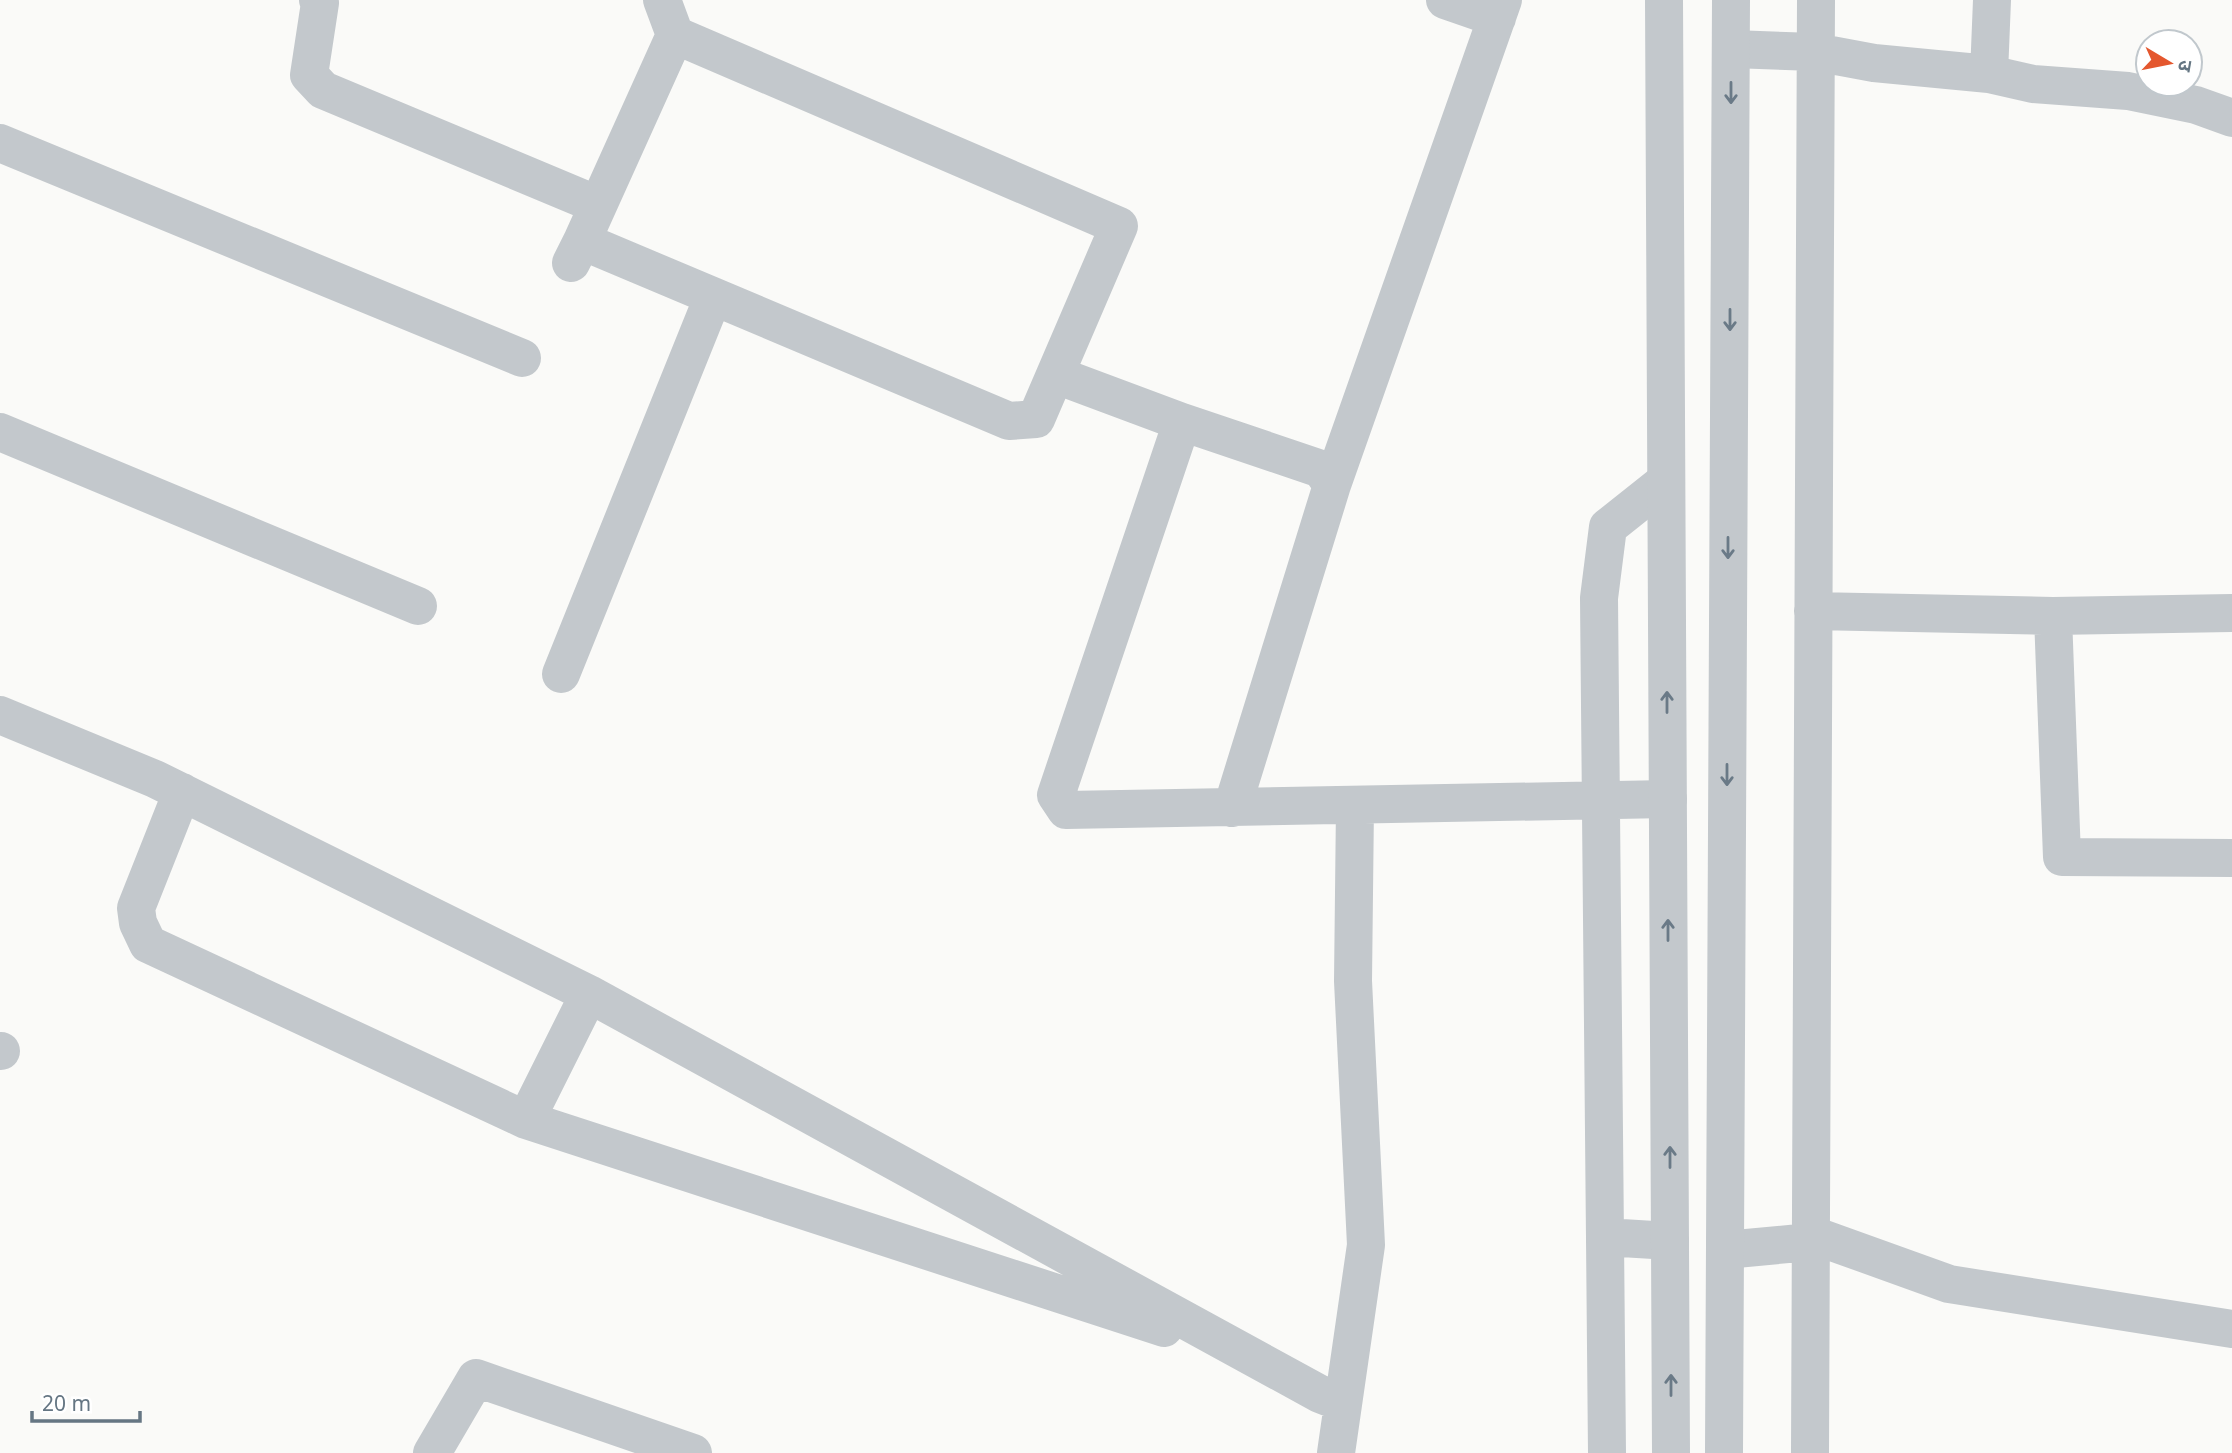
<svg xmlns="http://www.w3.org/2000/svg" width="2232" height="1453" viewBox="0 0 2232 1453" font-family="'Noto Sans','Noto Sans Devanagari',sans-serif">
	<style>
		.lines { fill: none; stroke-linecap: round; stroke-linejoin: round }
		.minor { stroke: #c3c8cc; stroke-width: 38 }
		.tertiary { stroke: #c3c8cc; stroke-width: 38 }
		.oneway { stroke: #6a7a87 }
	</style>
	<rect width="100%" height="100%" fill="#fafaf8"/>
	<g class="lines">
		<path class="minor" d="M318,0L320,3L309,75L323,90L598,205
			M662,0L675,35
			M1445,0L1497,18
			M1732,49L1815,52L1874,63L1989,74L2033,84L2128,91L2196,105L2232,118
			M1989,74L1992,0
			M0,143L522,358
			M571,263L582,241L1009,421L1036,419L1119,226L675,35L582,241
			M1056,375L1182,422L1056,795L1066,810L1668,799
			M1182,422L1321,469L1332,485L1232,808
			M0,432L418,606
			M1332,485L1503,0
			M1813,611L2053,616L2232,613
			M2053,616L2062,857L2232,858
			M561,674L713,297
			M0,715L155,779L589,994L1320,1394L1343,1403
			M182,792L136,908L138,923L148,944L526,1120L1164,1328
			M0,1051H1
			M526,1120L589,994
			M1605,1237L1670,1241
			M1725,1250L1810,1242L1821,1238L1949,1284L2232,1329
			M432,1453L476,1378L693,1453
			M1336,1453L1366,1245L1353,981L1355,805
			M1607,1453L1599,598L1608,527L1666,481
			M1810,1453L1816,0"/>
		<path class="tertiary" d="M1664,0L1671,1453
			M1724,1453L1731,0"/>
	</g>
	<defs><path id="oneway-shaft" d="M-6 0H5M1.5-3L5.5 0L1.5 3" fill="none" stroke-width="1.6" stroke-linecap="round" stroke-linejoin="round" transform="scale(1.75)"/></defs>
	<g class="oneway">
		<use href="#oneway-shaft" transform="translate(1731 93) rotate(90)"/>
		<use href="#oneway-shaft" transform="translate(1730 320) rotate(90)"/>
		<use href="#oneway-shaft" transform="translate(1728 548) rotate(90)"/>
		<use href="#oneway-shaft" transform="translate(1667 702) rotate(-90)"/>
		<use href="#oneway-shaft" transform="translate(1727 775) rotate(90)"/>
		<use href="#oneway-shaft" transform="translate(1668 930) rotate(-90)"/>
		<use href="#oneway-shaft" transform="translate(1670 1157) rotate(-90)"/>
		<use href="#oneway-shaft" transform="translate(1671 1385) rotate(-90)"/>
	</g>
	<g transform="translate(2169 63) rotate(100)"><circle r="33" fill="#ffffff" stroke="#c1c8cd" stroke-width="2"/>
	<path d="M0-5L12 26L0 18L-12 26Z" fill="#e4572e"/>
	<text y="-10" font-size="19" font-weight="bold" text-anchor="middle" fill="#657683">उ</text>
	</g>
	<path d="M32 1411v10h108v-10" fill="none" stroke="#657683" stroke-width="3.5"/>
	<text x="42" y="1411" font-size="21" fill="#657683" stroke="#ffffff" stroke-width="5" paint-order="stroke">20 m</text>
</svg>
